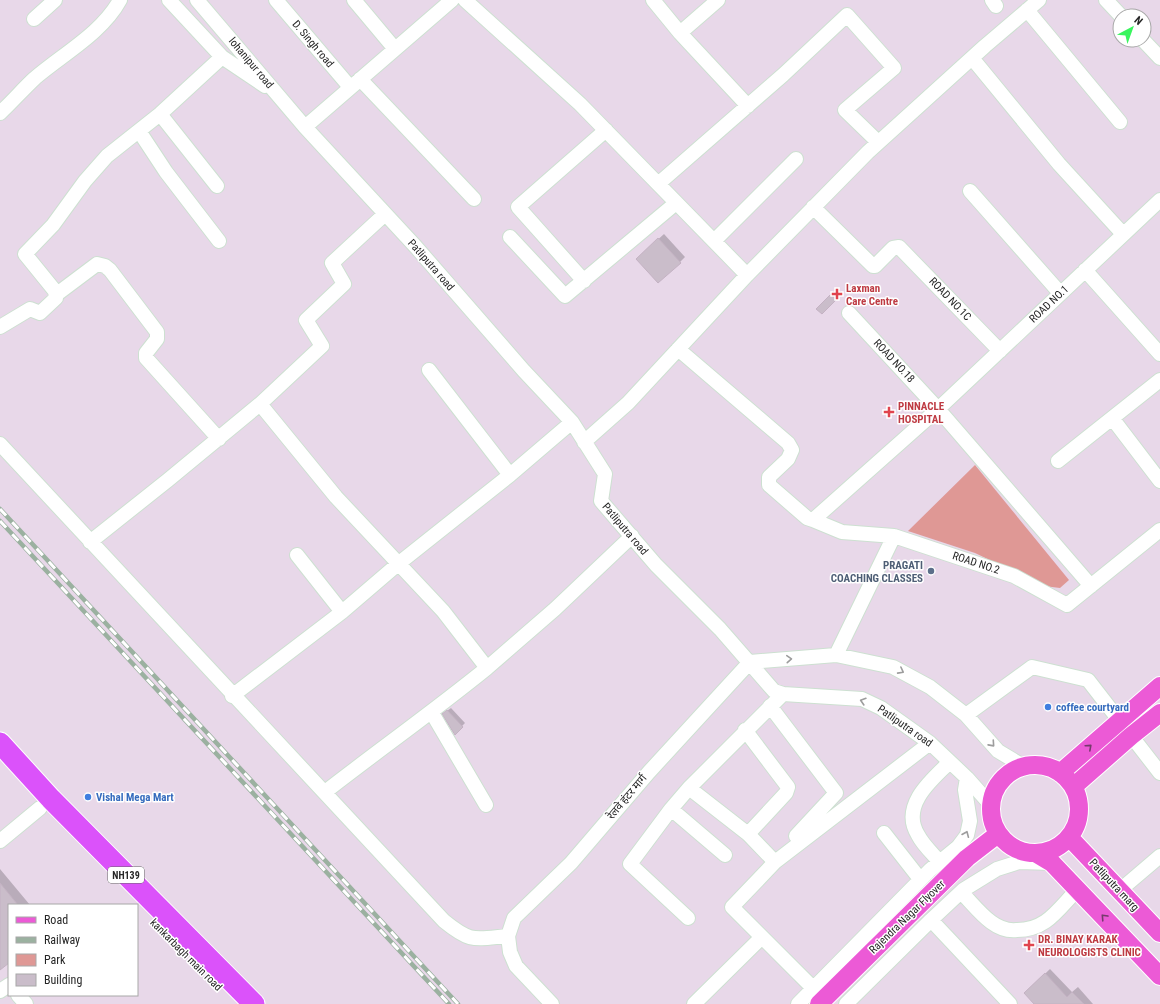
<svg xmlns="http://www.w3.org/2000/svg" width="1160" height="1004" viewBox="0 0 1160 1004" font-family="'Roboto Condensed','Noto Sans Devanagari',sans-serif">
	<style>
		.green { fill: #df9895 }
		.shadow { fill: #0003 }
		.building { fill: #cabdca; stroke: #c4b2c3 }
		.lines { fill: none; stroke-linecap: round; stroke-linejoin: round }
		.minor-casing { stroke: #cde0d1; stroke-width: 16 }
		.major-casing { stroke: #fff; stroke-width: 20 }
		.highway-casing { stroke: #fff; stroke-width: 23 }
		.minor { stroke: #fff; stroke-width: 14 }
		.major { stroke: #ec5ad6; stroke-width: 18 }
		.highway { stroke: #db52fa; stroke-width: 21 }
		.rail-casing { stroke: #9bb1a0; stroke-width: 4.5 }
		.rail { stroke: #fff; stroke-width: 3; stroke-dasharray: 9; stroke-linecap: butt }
		.oneway { stroke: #9d9d9d }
		.oneway2 { stroke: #753b6c }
		.health-dot { fill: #e0444e; stroke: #fff; stroke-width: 1.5 }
		.service-dot { fill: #5c6f8a; stroke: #fff; stroke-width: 1.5 }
		.shop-dot { fill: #3f7fe0; stroke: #fff; stroke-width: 1.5 }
		.labels { text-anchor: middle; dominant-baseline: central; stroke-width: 3; stroke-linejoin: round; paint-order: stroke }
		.shield { fill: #fff; stroke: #676767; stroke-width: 1 }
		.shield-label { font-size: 10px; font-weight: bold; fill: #262626 }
		.street-label { font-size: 11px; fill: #262626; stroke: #fff }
		.health-label { font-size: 11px; font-weight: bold; fill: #be3a42; stroke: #fff; text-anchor: start }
		.service-label { font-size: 11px; font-weight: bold; fill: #4e5e75; stroke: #fff; text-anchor: end }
		.shop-label { font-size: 11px; font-weight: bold; fill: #366cbe; stroke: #fff; text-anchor: start }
	</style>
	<rect width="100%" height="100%" fill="#e8d8e9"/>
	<path class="green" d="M975,465L1069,580L1060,588L1044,586L975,553L908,531Z"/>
	<path class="shadow" d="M664,234L685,257L680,262L642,254Z
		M838,289L842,293L822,312L817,309Z
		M451,708L465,723L455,733L447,711Z
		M0,869L30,905H9V962L0,969Z
		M1050,969L1072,992L1078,987L1093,1004H1036L1025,993Z"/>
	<path class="building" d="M658,238L681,263L658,283L636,259Z
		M834,291L839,297L822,314L816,309Z
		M447,710L463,727L455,735L442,714Z
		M0,883L18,905H9V963L0,970Z
		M1045,973L1067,997L1072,992L1084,1004H1034L1024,993Z"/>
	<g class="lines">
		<defs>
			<path id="minor" d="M169,0L222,57L265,86
				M197,0L305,127L416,247L524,371L572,422L605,474L601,501L656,565L720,629L774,691L783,694L862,699L881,708L930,743L967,778L990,804
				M276,0L350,87
				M354,0L395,49
				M465,0L580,104L747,275L868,152L985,46L1039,0
				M653,0L680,33L718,0
				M992,0L996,6
				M1106,0L1121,16
				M1027,10L1120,122
				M34,19L55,0
				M680,33L748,106
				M1143,40L1160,58
				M972,58L1059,164L1123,234
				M360,79L474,199
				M0,113C12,102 23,89 35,78C63,54 102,33 120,0
				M160,114L217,186
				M305,127L452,0
				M139,131L166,172L219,241
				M658,184L783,75L847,15L894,68L845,110L878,142
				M970,191L1060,293
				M813,207L873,266H875L893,248L899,247L1000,351
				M510,237L565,296L676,203
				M714,241L796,159
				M1085,270L1160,354
				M584,281L518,207L606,130
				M57,294L97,264L105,266L110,270L157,332V339L146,353V358L219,439
				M849,313L938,409L1160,200
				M0,327L30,309L40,313L56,298L55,291L25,254L53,225L85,181L107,156L160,114L222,57
				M678,349L788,443L792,450L788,459L769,477V485L807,518L813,520
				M429,370L510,475
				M260,404L322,346L306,320L344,284L332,263L385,214
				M1112,418L1160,481
				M584,442L628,403L747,275
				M0,444L444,921C471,943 474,939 508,936
				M1058,461L1160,380
				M894,536L842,532L813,520L938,409L1091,586
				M90,542L168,480L260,404L336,497L443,611L487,668L555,609L632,536
				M297,555L342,612
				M836,655L894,536L1014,576L1067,605L1160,530
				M232,696L342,612L398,564L510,475L572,422
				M770,706L836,793L796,836
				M432,713L486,805
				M966,715L1032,667L1088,680L1160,773
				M745,730L788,787L786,793L748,834
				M689,788L748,834L775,862
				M325,792C379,750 434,711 487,668
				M671,809L725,855
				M884,833L920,879
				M0,841L40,808
				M940,862C932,853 923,845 918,835C900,806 931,780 950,762
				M1119,891L1160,856
				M961,892C971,902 980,914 991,922C999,928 1008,931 1017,930C1047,930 1058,909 1078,889
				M688,918L630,864L671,809L689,788L783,694
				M931,920L1010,1004
				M813,988L732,907L775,862L930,743
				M0,991L9,985
				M18,995L26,1004
				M552,1004L516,966L510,952L508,936L514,918L571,863L649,772L750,662L836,655L893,667L930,687L966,715L998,751L1023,766
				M694,1004L762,937
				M798,1004L930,870L958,847L967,835L970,821L965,790L967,778
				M846,1004L931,920L963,890L997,869L1019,862L1052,863"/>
			<path id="major" d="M991 809a44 44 0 1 1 88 0a44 44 0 1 1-88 0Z
				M1060,773L1160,686
				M1073,787L1131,736L1160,713
				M1069,837L1160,933
				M1037,854L1052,863L1160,976
				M819,1004L967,858L998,834"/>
			<path id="highway" d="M0,743L51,799L254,1004"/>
		</defs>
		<use href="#minor" class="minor-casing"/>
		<use href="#major" class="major-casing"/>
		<use href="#highway" class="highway-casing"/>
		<use href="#minor" class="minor"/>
		<use href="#major" class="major"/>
		<use href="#highway" class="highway"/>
		<defs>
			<path id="rail" d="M0,509L458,1004
				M0,521L449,1004"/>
		</defs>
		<use href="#rail" class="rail-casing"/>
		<use href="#rail" class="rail"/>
	</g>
	<defs><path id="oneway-chevron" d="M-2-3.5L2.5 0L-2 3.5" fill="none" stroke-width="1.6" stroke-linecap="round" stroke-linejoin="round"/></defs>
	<g class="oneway">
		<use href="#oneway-chevron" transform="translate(789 659) rotate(-4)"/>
		<use href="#oneway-chevron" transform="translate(901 671) rotate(28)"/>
		<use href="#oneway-chevron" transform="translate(863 701) rotate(-163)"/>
		<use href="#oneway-chevron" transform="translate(992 744) rotate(48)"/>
		<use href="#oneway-chevron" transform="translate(966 834) rotate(-67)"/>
	</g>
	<g class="oneway2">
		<use href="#oneway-chevron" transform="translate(1089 747) rotate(-42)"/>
		<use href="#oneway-chevron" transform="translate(1104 917) rotate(-133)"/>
	</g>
	<g class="health-dot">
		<path d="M835 288h4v4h4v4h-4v4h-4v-4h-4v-4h4z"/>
		<path d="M887 406h4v4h4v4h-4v4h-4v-4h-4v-4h4z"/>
		<path d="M1027 939h4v4h4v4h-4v4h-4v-4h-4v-4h4z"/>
	</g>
	<circle class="service-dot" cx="931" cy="571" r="4"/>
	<g class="shop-dot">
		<circle cx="1048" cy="707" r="4"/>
		<circle cx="88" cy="797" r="4"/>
	</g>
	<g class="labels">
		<rect class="shield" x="108" y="867" width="36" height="16" rx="3"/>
		<g class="shield-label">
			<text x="126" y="875">NH139</text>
		</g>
		<g class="street-label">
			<text transform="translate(313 44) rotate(50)">D. Singh road</text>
			<text transform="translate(251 63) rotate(50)">lohanipur road</text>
			<text transform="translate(431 265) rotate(49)">Patliputra road</text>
			<text transform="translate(950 299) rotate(46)">ROAD NO.1C</text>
			<text transform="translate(1049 304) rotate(-43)">ROAD NO.1</text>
			<text transform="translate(894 361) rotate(47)">ROAD NO.18</text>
			<text transform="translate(625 529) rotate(50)">Patliputra road</text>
			<text transform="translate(976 563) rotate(18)">ROAD NO.2</text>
			<text transform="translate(905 726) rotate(35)">Patliputra road</text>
			<text transform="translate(627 797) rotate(-50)">रेलवे हंटर मार्ग</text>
			<text transform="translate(1114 885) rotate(47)">Patliputra marg</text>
			<text transform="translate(907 917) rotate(-44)">Rajendra Nagar Flyover</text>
			<text transform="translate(186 955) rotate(45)">kankarbagh main road</text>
		</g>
		<g class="health-label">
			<text x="846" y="288">Laxman<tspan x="846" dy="13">Care Centre</tspan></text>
			<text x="898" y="406">PINNACLE<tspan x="898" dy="13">HOSPITAL</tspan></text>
			<text x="1038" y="939">DR. BINAY KARAK<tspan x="1038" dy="13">NEUROLOGISTS CLINIC</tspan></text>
		</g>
		<g class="service-label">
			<text x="923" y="565">PRAGATI<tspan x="923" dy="13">COACHING CLASSES</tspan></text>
		</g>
		<g class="shop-label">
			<text x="1056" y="707">coffee courtyard</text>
			<text x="96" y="797">Vishal Mega Mart</text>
		</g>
	</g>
	<rect x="8" y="904" width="130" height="92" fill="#ffffff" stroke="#a8a8a8"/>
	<rect x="16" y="917" width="20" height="6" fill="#ec5ad6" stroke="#a8a8a8"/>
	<text x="44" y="924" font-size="12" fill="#262626">Road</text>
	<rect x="16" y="937" width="20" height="6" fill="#9bb1a0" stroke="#a8a8a8"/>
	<text x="44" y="944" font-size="12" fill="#262626">Railway</text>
	<rect x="16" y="954" width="20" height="12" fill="#df9895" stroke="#a8a8a8"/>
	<text x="44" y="964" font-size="12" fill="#262626">Park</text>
	<rect x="16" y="974" width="20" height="12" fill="#cabdca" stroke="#a8a8a8"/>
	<text x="44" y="984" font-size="12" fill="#262626">Building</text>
	<g transform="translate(1132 28) rotate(41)"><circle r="19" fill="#ffffff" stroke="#a8a8a8"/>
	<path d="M0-3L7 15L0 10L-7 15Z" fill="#39f55e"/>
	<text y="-6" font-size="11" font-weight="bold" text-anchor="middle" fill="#262626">N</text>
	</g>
</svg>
